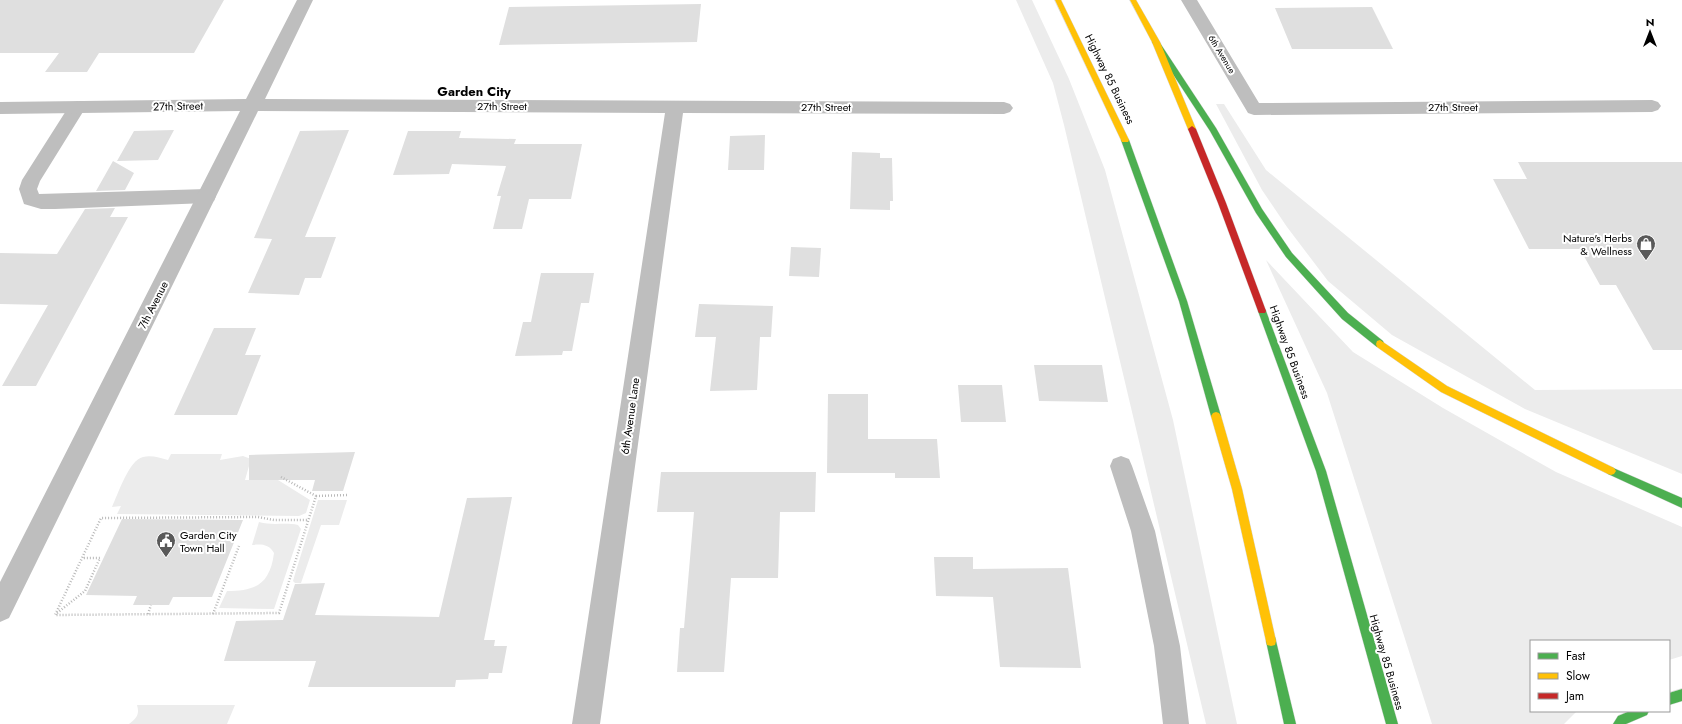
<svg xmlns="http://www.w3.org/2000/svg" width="1682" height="724" viewBox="0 0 1682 724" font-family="Jost,sans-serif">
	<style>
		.green { fill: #ececec }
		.building { fill: #dfdfdf }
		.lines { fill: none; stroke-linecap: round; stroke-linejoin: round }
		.fast-casing { stroke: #dbdbdb; stroke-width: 1 }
		.slow-casing { stroke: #dbdbdb; stroke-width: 1 }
		.jam-casing { stroke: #dbdbdb; stroke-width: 1 }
		.path { stroke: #b9b9b9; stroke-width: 2.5; stroke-dasharray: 1 2; stroke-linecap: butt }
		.lane { fill: #bebebe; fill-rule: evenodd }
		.street { fill: #bebebe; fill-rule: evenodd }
		.fast { fill: #4caf50; fill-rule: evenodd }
		.slow { fill: #ffc107; fill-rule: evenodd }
		.jam { fill: #c62828; fill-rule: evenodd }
		.labels { text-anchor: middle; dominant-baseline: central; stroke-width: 4; stroke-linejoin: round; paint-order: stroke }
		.far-street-label { font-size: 9px; fill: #000; stroke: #fff }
		.street-label { font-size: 11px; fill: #000; stroke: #fff }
		.poi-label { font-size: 11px; fill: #000; stroke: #fff; text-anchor: end }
		.quarter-label { font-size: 13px; font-weight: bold; fill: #000; stroke: #fff }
	</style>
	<rect width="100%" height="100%" fill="#fff"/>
	<path class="green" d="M1016,0H1032L1069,79L1105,170L1173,420L1237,724H1206L1064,125L1053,83Z
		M1216,104H1224L1266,170L1535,390L1682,389V474L1525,409L1392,335L1328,281L1287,227L1262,190Z
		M1266,260L1353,352L1443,408L1556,472L1682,527V656L1669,660V641H1531V711H1577L1564,724H1432L1327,393Z
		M171,454H222L220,460L243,456L251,459L245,480H278L310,500L306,513L299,516L117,514L121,506L112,507C118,494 129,460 143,457C152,455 160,458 168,460Z
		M318,500H347L339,525H321L301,583H295L293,581L295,574Z
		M259,522C273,526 285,522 298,525L301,529L274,609L219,608L227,591C256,591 270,584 274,553C269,544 261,544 252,545Z
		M137,705H235L227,724H129C136,718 140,715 137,705Z"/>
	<path class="building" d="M0,0H224L194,53H99L87,72H45L59,53H0Z
		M701,4L697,42L499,45L509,7Z
		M1372,7L1393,49H1292L1275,8Z
		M174,130L158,160L117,161L134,131Z
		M349,130L305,237H336L321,278H305L299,295L248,293L272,239L254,238L300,131Z
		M408,131H461L459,138L516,139L514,144H582L571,199H529L522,229H493L501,196H497L506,166L452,164L449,174L393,175Z
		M765,135L764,170H728L730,136Z
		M852,152L880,153V158H892L893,201H890V210L850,209Z
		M113,161L134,173L125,190L96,191Z
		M1518,162H1682V350H1653L1616,285H1600L1580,249H1529L1493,179H1527Z
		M115,208L110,217H128L36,386H2L48,305L0,304V253L57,254L85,209Z
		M791,247L821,248L819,277L789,276Z
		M541,273H594L589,303H581L572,351H563L562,355L515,356L523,322H531Z
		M699,304L773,306L771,337H760L757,390L710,391L716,337H695Z
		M214,328H256L245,355H261L237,415H174Z
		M1034,365H1102L1108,402L1039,401Z
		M958,385H1002L1006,422H961Z
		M828,394H868V439H937L940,478H895V473H827Z
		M355,452L343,491H312L315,480H249V455Z
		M661,472H816L815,512H780L778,578H731L724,672H677L680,628H684L694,512H657Z
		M512,497L484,640H495L494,646H507L502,673H489L488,679L456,680L455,687H308L316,661H224L236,621L283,620L295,584L325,583L315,615L439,617L467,498Z
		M122,519L243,520L212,597H173L169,605H133L137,596L86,595Z
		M934,557H973V569L1068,568L1081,668L1000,667L993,597L936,596Z"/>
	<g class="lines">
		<defs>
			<path id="fast" d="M1154,40H1158L1216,128L1262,209L1292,253L1348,313L1383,341L1384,344L1383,347H1377L1342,319L1286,257L1256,213L1210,131L1152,42Z
				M1125,137L1129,140L1187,301L1221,416L1219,419L1216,420L1213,419L1211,416L1179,301L1121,140Z
				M1262,307L1265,309L1266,311L1326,471L1398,724H1386L1316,471L1258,311L1259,309Z
				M1611,467L1682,498V508L1608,474L1606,471L1608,468Z
				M1271,636L1275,637L1276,641L1296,724H1284L1266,641L1267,637Z
				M1682,689V701L1669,705V693Z
				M1630,711H1649L1647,715L1626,724H1613L1618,716Z"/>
			<path id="slow" d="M1055,0H1061L1129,140L1128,142H1122L1121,140Z
				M1130,0H1136L1160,42L1196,129L1195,131H1189L1188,129L1152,42Z
				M1380,340L1447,386L1614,468L1616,471L1614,474L1611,475L1608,474L1441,392L1377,347L1376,344L1377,341Z
				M1216,412L1219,413L1221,416L1242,489L1276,641L1275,645L1271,646L1267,645L1266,641L1232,489L1211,416L1213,413Z"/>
			<path id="jam" d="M1192,126L1196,129L1226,203L1266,311L1265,313H1259L1258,311L1218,203L1188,129Z"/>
		</defs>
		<use href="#fast" class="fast-casing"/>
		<use href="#slow" class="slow-casing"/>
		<use href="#jam" class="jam-casing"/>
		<path class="path" d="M281,477L316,496L279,613L55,615L101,518L258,517L274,520H308
			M316,496L348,495
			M57,613L85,591L100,558H82
			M148,614L151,605
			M213,614L239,546"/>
		<path class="lane" d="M77,101L83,103L86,107L40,181L37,189L39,194L207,189L214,191L216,196L214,201L207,203L55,209H41L24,204L19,189L22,180L71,103Z
			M1121,456L1129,459L1132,466L1155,531L1180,646L1189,724H1163L1154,646L1131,531L1110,466L1113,459Z"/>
		<path class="street" d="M297,0H313L265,99L1004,102L1010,104L1013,108L1010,112L1004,114L683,113L600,724H572L665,113L258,111L9,618L0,622V582L240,111L0,114V102L246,99Z
			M1181,0H1197L1259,103L1652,100L1658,102L1661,106L1658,110L1652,112L1254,115L1248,113Z"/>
		<use href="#fast" class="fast"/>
		<use href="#slow" class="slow"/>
		<use href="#jam" class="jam"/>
	</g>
	<defs>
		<symbol id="shop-pin" viewBox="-11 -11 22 30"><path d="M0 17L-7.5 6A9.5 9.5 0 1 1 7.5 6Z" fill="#595959" stroke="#fff"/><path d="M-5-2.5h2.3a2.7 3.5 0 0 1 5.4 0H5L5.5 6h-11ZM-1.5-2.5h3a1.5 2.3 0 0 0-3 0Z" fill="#fff"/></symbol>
		<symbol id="civic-pin" viewBox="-11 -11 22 30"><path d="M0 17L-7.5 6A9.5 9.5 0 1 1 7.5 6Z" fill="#595959" stroke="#fff"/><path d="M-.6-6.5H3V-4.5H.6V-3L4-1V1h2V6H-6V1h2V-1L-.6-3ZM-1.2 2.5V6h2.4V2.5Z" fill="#fff"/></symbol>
	</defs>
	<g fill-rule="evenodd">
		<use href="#shop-pin" x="1635" y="233" width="22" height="30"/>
		<use href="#civic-pin" x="155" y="530" width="22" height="30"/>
	</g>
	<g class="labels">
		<g class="far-street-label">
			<text transform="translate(1222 54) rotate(59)">6th Avenue</text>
		</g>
		<g class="street-label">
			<text transform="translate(1110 79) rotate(64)">Highway 85 Business</text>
			<text transform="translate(178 106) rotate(-1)">27th Street</text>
			<text x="502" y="106">27th Street</text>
			<text x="826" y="107">27th Street</text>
			<text x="1453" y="107">27th Street</text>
			<text transform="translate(153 305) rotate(-63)">7th Avenue</text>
			<text transform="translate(1290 352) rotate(70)">Highway 85 Business</text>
			<text transform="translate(630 416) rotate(-82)">6th Avenue Lane</text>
			<text transform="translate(1387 662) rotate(74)">Highway 85 Business</text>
		</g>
		<g class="poi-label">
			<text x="1632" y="238">Nature's Herbs<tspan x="1632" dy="13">&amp; Wellness</tspan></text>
			<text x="180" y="535" text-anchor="start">Garden City<tspan x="180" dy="13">Town Hall</tspan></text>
		</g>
		<g class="quarter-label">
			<text x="474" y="91">Garden City</text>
		</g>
	</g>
	<rect x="1530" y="640" width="140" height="72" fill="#ffffff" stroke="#999999"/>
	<rect x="1538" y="653" width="20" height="6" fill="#4caf50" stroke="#999999"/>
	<text x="1566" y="660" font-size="12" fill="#000000">Fast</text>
	<rect x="1538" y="673" width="20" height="6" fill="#ffc107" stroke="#999999"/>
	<text x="1566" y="680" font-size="12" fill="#000000">Slow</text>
	<rect x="1538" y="693" width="20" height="6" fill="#c62828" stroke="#999999"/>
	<text x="1566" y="700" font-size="12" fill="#000000">Jam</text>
	<g transform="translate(1650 32)" stroke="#ffffff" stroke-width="3" paint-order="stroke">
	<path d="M0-3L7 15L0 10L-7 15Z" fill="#000000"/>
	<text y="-6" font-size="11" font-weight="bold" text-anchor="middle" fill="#000000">N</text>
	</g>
</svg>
